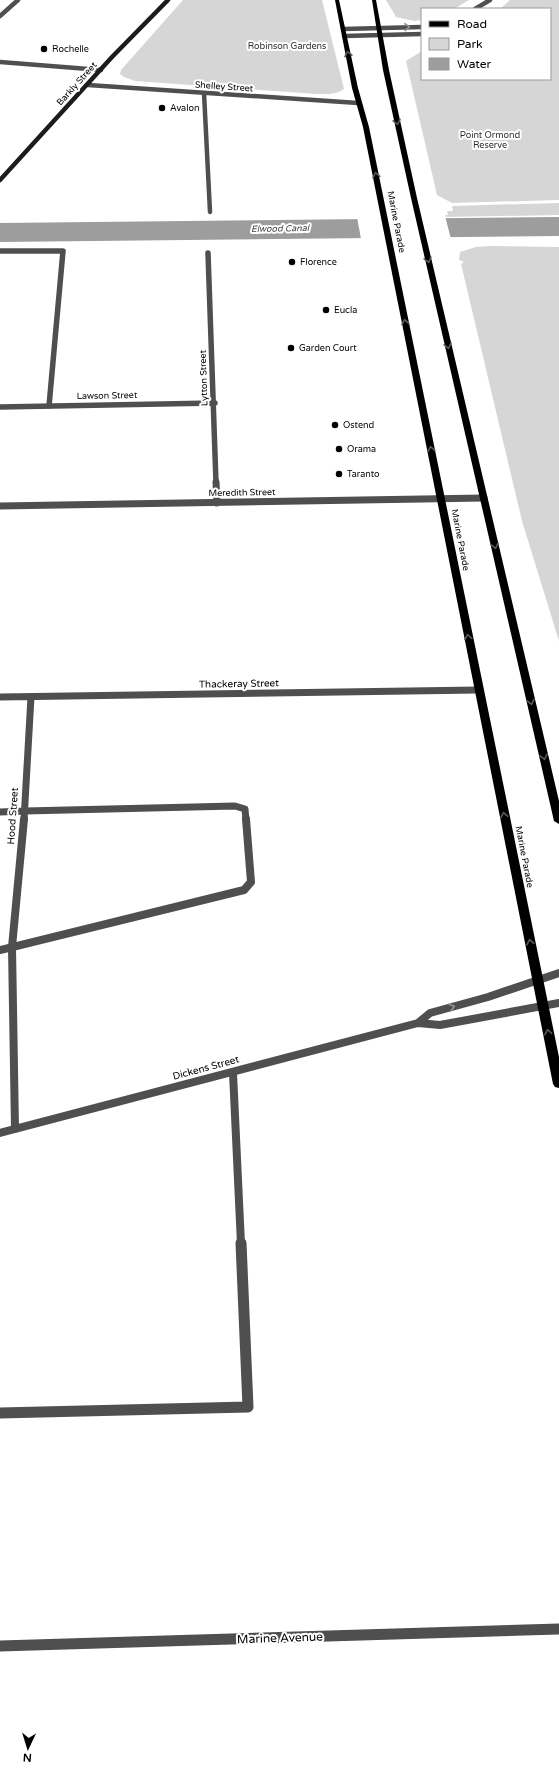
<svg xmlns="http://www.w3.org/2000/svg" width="559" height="1776" viewBox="0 0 559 1776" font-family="'Varela Round',sans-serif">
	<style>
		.green { fill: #d6d6d6 }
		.water { fill: #9d9d9d }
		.pier { fill: #fff }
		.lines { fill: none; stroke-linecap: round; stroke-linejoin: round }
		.service-far4 { stroke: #4f4f4f; stroke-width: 4.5 }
		.service-far3 { stroke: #4f4f4f; stroke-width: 5.5 }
		.service-far2 { stroke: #4f4f4f; stroke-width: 7 }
		.service-far1 { stroke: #4f4f4f; stroke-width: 8 }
		.service { stroke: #4f4f4f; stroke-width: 11 }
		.minor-far4 { stroke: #4f4f4f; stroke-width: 4.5 }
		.minor-far3 { stroke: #4f4f4f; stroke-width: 5.5 }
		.minor-far2 { stroke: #4f4f4f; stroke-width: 7 }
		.minor-far1 { stroke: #4f4f4f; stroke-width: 8 }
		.minor { stroke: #4f4f4f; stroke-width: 11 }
		.secondary { stroke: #1c1c1c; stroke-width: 4.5 }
		.primary { fill: #000; fill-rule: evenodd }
		.oneway { stroke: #959595 }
		.oneway2 { stroke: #595959 }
		.poi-dot { fill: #000; stroke: #fff; stroke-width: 1.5 }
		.labels { text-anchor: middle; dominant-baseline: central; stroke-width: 4; stroke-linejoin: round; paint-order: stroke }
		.far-park-label { font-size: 9px; fill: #2d2d2d; stroke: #fff }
		.far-poi-label { font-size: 9px; fill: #000; stroke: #fff; text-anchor: start }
		.far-street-label { font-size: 9px; fill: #000; stroke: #fff }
		.far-water-label { font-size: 9px; font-style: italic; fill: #3e3e3e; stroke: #fff }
		.street-label { font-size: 10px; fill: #000; stroke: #fff }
		.near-street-label { font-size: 12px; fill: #000; stroke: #fff }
	</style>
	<rect width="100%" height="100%" fill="#fff"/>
	<path class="green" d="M183,0H322L344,89C336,95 326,94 316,94L135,81L124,77L120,74L121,70Z
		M386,0H469L454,9H422V20L414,21L396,17Z
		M510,0H559V200L452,203L437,195L406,61L422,51V79H550V9H500Z
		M559,203V215L446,217L445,215H448L447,211H453L452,206Z
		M490,246L559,247V641L522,521L462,268L461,264L464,262L459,260L460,252L476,247Z"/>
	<path class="water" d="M559,217V236L0,242V223Z"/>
	<path class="pier" d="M445,216L451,239H361L357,217Z"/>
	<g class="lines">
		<path class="service-far4" d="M0,16L18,0"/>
		<path class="service-far3" d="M0,251H63L49,406"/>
		<path class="service-far2" d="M25,811L235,806L245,809L246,820"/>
		<path class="service-far1" d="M0,950L244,890L251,882L246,819
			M233,1073L241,1244"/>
		<path class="service" d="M0,1413L248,1407L241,1243"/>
		<path class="minor-far4" d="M475,9L490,0
			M343,29L422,27
			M344,36L422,34
			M0,62L101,70
			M88,85L358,103
			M204,93L210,212"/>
		<path class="minor-far3" d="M208,253L216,483
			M0,407L215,403"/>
		<path class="minor-far2" d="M216,482L217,503
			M0,506L484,498
			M0,697L478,690
			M0,812L25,811
			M24,820L31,697"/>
		<path class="minor-far1" d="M418,1023L440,1025L559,1003
			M15,1129L12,947L24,819
			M0,1133L418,1023L430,1013L488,997L559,973"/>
		<path class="minor" d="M0,1646L559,1629"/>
		<path class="secondary" d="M0,180L112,57L168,0"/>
		<path class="primary" d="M335,0H339L358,88L369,127L559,1057V1088L555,1087L553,1084L363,127L352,88Z
			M372,0H376L389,70L417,198L559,801V824L554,821L411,198L383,70Z"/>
	</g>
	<defs><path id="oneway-chevron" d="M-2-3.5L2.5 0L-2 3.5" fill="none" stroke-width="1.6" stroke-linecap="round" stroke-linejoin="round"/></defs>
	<g class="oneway">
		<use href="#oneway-chevron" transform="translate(407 27) rotate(-2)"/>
		<use href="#oneway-chevron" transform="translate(452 1007) rotate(-16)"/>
	</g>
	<g class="oneway2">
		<use href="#oneway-chevron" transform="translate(348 54) rotate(-102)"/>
		<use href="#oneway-chevron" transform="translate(397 122) rotate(78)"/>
		<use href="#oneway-chevron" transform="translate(376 175) rotate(-101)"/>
		<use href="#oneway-chevron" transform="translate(428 260) rotate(77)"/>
		<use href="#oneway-chevron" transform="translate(405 322) rotate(-101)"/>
		<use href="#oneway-chevron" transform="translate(448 346) rotate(77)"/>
		<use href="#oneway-chevron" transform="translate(431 449) rotate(-101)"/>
		<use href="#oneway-chevron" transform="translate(495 546) rotate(77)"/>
		<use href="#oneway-chevron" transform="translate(468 637) rotate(-101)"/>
		<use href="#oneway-chevron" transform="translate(531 702) rotate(77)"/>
		<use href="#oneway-chevron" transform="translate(544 757) rotate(77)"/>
		<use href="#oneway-chevron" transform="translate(504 815) rotate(-101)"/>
		<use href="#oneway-chevron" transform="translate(530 942) rotate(-101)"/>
		<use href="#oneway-chevron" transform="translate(548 1032) rotate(-101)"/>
	</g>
	<g class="poi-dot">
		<circle cx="44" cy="49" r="4"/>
		<circle cx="162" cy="108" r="4"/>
		<circle cx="292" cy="262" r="4"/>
		<circle cx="326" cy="310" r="4"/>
		<circle cx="291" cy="348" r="4"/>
		<circle cx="335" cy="425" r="4"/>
		<circle cx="339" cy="449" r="4"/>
		<circle cx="339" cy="474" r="4"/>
	</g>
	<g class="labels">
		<g class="far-park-label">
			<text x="287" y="46">Robinson Gardens</text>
			<text x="490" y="135">Point Ormond<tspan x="490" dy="10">Reserve</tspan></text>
		</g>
		<g class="far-poi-label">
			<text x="52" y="49">Rochelle</text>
			<text x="170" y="108">Avalon</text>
			<text x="300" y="262">Florence</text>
			<text x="334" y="310">Eucla</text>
			<text x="299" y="348">Garden Court</text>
			<text x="343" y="425">Ostend</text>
			<text x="347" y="449">Orama</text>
			<text x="347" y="474">Taranto</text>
		</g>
		<g class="far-street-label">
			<text transform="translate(77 84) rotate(-48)">Barkly Street</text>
			<text transform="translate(224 87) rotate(4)">Shelley Street</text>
			<text transform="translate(396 222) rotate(79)">Marine Parade</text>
			<text transform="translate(204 378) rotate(-92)">Lytton Street</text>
			<text transform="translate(107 396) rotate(-1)">Lawson Street</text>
			<text transform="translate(242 493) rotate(-1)">Meredith Street</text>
			<text transform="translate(460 540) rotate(79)">Marine Parade</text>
			<text transform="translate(524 857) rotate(79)">Marine Parade</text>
		</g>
		<g class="far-water-label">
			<text transform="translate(280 229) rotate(-1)">Elwood Canal</text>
		</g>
		<g class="street-label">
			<text transform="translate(239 684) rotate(-1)">Thackeray Street</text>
			<text transform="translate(13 816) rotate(-86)">Hood Street</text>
			<text transform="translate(206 1068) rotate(-15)">Dickens Street</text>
		</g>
		<g class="near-street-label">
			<text transform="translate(280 1638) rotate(-2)">Marine Avenue</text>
		</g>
	</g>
	<rect x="421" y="8" width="130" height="72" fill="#ffffff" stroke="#999999"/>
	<rect x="429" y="21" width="20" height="6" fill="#000000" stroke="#999999"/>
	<text x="457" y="28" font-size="12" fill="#000000">Road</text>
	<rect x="429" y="38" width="20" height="12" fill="#d6d6d6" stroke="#999999"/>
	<text x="457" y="48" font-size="12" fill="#000000">Park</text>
	<rect x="429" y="58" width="20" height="12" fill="#9d9d9d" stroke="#999999"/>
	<text x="457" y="68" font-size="12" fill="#000000">Water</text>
	<g transform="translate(28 1748) rotate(184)" stroke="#ffffff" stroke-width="3" paint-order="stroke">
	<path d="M0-3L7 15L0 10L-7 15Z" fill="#000000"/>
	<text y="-6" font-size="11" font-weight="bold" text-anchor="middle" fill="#000000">N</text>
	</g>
</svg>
